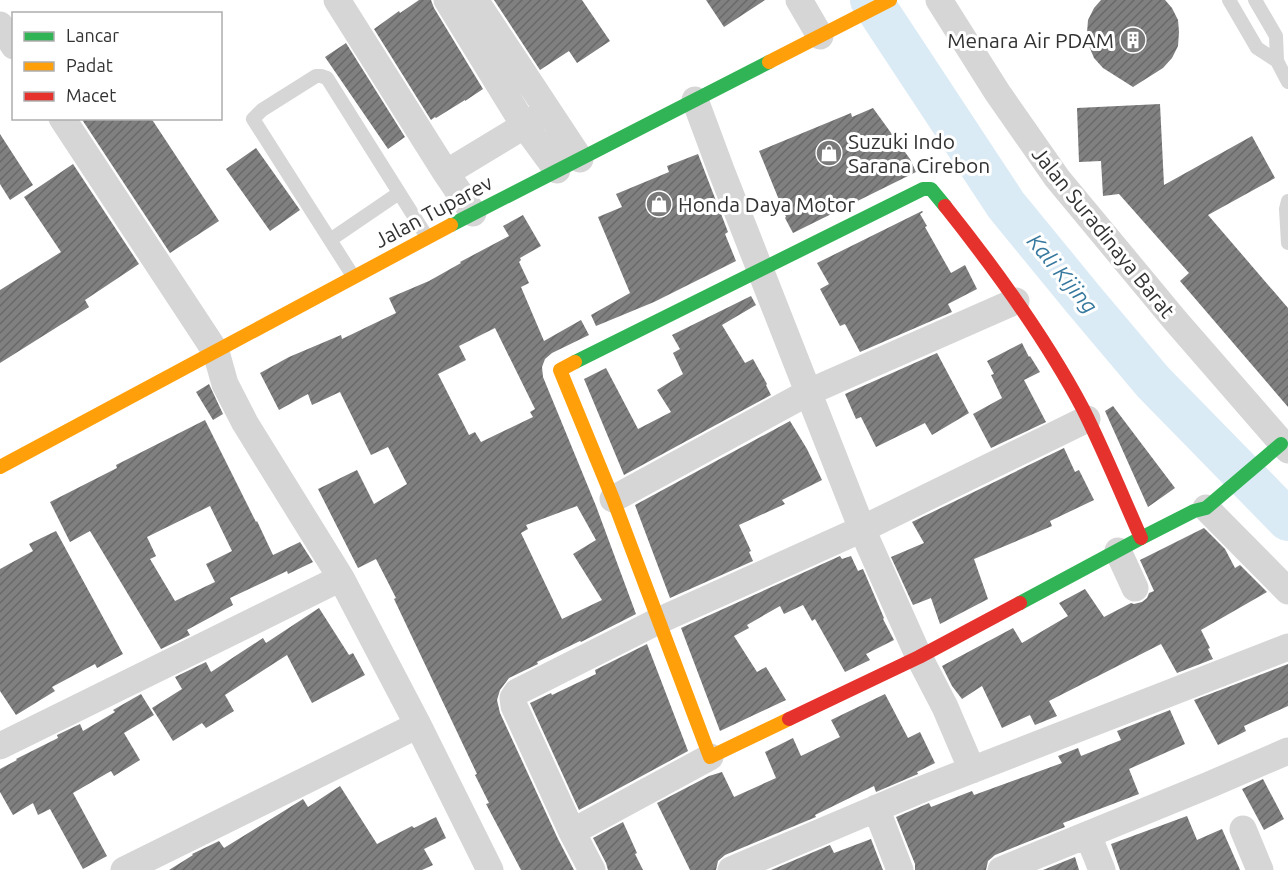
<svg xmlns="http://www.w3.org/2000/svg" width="1288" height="870" viewBox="0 0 1288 870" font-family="Ubuntu,sans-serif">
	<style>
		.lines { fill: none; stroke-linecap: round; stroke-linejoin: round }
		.river { stroke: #dbebf5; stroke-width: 42 }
		.building { fill: url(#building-hatch); fill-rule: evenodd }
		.lane { stroke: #d6d6d6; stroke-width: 14 }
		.street { stroke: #d6d6d6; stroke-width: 27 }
		.fast { stroke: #30b455; stroke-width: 14 }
		.slow { stroke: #ff9f0a; stroke-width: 14 }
		.jam { stroke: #e5322d; stroke-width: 14 }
		.labels { text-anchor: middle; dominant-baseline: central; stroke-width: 6; stroke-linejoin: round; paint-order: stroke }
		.poi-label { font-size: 21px; fill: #323232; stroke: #fff; text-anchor: start }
		.street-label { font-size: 21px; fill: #323232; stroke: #fff }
		.water-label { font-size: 22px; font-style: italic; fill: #36789e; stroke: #fff }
	</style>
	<defs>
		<pattern id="building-hatch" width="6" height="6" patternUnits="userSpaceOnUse" patternTransform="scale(1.5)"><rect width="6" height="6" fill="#808080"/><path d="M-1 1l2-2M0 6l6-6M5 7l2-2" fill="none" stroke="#696969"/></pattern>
	</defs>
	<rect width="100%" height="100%" fill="#fff"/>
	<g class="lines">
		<path class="river" d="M871,0L1006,205L1083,299L1153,382L1288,520"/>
	</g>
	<path class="building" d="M419,0H431L434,8L483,89L465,101V100L436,118L435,117L431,120L374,29L399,11L400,13Z
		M494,0H582L610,41L577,63L569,51L540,70Z
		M706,0H765L724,27Z
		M1101,0H1165L1172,8L1178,20L1179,32L1178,46L1172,58L1163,68L1133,87L1103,68L1094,58L1089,46L1087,33L1088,20L1094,8Z
		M346,43L405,137L388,149L325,57Z
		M1160,104L1164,185L1252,136L1275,178L1208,215L1288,308V407L1180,281L1189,273L1119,194L1103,196L1101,161L1079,162L1077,108Z
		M873,108L910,159L916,172L793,233L785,218L786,217L759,151L851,113L852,117Z
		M81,118H151L219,221L170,253Z
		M0,134L33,185L10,200L0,184Z
		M256,148L300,210L270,231L226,169Z
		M698,154L728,232L725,234L736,261L654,302L596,326L591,315L630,293L598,217L622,207L616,194L669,172L667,166Z
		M73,164L139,264L85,300L89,307L0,363V290L61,252L24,197Z
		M922,211L923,212L920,214L927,226L925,227L951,273L965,265L977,289L948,304L952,312L860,352L845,324L840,326L820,289L829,284L817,263Z
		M523,215L541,246L520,258L521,260L519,262L529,283L521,287L544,341L581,320L589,335L552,353L545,359L542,367L543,377L596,506L636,614L581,642L580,641L537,662L538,664L509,678L500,690L497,700L500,713L558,839L574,870H521L486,804L489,803L475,775L477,774L394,599L396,598L376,559L358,568L318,489L357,470L374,504L407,484L388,447L371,455L340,392L312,405L308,394L279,410L260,373L289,357L341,335L342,339L396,313L389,298L429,281L461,263L460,262L509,236L503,226ZM495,328L535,409L530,412L533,417L481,442L475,432L469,435L438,374L466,360L459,346ZM577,506L596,540L573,554L602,600L562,619L521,533L528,529L526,525Z
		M751,296L756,305L722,325L745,363L753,359L767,384L766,385L771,395L624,475L584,379L606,368L638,429L671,412L657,390L683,374L673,353L680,349L672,335Z
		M1022,343L1029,357L1030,356L1040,372L1024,380L1046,422L991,448L973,414L1002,398L991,375L994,374L987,361Z
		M937,353L969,413L932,435L925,423L876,447L861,417L856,419L845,394Z
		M209,384L223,414L213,420L196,392Z
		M1113,406L1175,488L1148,507L1105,411Z
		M205,420L256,522L257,521L273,555L300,542L313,562L288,574L287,571L230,598L233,605L187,630L190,635L161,649L90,531L70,542L50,502L117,468L116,465ZM210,506L232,551L206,564L215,582L175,601L150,559L156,556L147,537Z
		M790,421L807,449L822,480L782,500L785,504L739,525L751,551L749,552L753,561L670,598L635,505Z
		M1064,448L1075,472L1079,470L1094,500L1050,521L1052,526L974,559L988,599L940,624L931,598L913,605L891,557L924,543L912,522Z
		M1204,528L1225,549L1235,568L1240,565L1267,592L1201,630L1210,648L1208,649L1213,659L1177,673L1161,644L1049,701L1057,716L1035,725L1030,715L1002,728L982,686L962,699L952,686L942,666L1013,628L1022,643L1068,616L1059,603L1085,589L1104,617L1131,603L1134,604L1142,602L1147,598L1149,593L1154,591L1140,560Z
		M56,531L123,654L97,668L95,664L52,687L55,691L16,715L0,691V569L33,551L29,544Z
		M840,556L842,559L851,556L858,571L863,569L884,618L883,619L894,640L866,654L870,660L845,672L815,619L812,621L803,605L784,614L780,606L747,625L749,628L734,636L757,672L766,667L786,700L720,731L681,628Z
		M319,608L349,655L353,653L365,675L312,703L287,655L225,695L234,711L206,728L202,723L173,741L152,708L182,689L175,677L206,662L211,672L263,638L266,643Z
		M647,644L688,751L579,810L530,703L551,693L552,695L596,674L595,670Z
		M1288,664V706L1244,726L1246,731L1218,745L1194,700Z
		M141,694L154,715L124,733L140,760L114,776L111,771L73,793L107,856L83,869L50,809L38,815L33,803L13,815L0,792V769L17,760L16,759L58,738L57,735L80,724L83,731L115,712L113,710Z
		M885,694L908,738L920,732L935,763L917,772L918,774L876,792L874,786L815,815L816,817L725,855L718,861L716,870H690L657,803L709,776L722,772L734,797L776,778L765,752L793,738L801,756L840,737L831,720Z
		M1170,710L1185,744L1129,769L1139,794L1063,823L1065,827L995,855L988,861L986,870H915V864L896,817L929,803L931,807L972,791L974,795L1062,763L1058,756L1078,748L1081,756L1121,740L1117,731Z
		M1263,779L1284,819L1264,830L1242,789Z
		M340,786L377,844L412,826L414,828L436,817L446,838L424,849L433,865L422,870H169L193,855L192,854L219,841L224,848L300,801L303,799L308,807Z
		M1187,816L1197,840L1222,829L1240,870H1120L1111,844Z
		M623,822L637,853L635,854L643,870H608L606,863L593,838Z
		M871,839L883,870H771L830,845L834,853Z
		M1075,857L1079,870H1043Z"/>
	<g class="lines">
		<path class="lane" d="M1229,0L1257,48L1277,61
			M1255,0L1276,36L1277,61L1288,82
			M1288,201L1286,209L1288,243
			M330,240L399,193
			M353,276L253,119L262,110L316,76H321L327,78L427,237"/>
		<path class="street" d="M337,0L446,173L473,213
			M447,0L524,125L557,170
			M475,0L580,159
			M799,0L820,36
			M939,0L997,92L1057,178L1174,319L1288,450
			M0,25L14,46
			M695,100L721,170L862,529L919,657L945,707L972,770
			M62,118L216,352L225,384L245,423L341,578L418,725L490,870
			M446,173L540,116
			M613,499L809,392L1016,301
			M1206,508L1288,591
			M1118,551L1135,588
			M0,746L341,578
			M876,808L900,870
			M1243,829L1260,870
			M572,832L710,757
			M1088,835L1102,870
			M124,870L418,725
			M592,870L572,832L514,706L513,698L517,692L658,621L862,529L1087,419
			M731,870L915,792L1288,647
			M1001,870L1209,785L1288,751"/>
		<path class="fast" d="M451,225L769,62
			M575,362L923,189H931L945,206
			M1020,603L1141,538L1194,511L1206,508L1281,444"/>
		<path class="slow" d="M769,62L890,0
			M575,362L560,370L613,499L710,757L789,719
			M0,467L451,225"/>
		<path class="jam" d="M945,206C996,270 1045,337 1083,409C1104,451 1122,495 1141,538
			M789,719L919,657L1020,603"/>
	</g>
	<defs>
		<symbol id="building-disc" viewBox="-11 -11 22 22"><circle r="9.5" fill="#7a7a7a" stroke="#fff"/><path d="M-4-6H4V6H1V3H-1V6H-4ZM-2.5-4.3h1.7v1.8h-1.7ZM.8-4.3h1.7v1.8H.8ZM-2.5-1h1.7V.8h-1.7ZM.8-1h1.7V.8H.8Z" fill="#fff"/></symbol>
		<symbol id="shop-disc" viewBox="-11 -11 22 22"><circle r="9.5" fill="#7a7a7a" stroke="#fff"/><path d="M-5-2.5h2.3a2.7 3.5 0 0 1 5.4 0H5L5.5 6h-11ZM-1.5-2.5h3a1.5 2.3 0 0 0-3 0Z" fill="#fff"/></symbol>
	</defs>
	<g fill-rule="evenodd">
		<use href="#building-disc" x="1118" y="25" width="30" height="30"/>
		<use href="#shop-disc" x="814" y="138" width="30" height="30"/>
		<use href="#shop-disc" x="644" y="189" width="30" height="30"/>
	</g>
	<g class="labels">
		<g class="poi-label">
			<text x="1114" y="40" text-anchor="end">Menara Air PDAM</text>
			<text x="848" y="141">Suzuki Indo<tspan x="848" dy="24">Sarana Cirebon</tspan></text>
			<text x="678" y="204">Honda Daya Motor</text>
		</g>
		<g class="street-label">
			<text transform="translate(433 211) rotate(-28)">Jalan Tuparev</text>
			<text transform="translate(1104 232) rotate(51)">Jalan Suradinaya Barat</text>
		</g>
		<g class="water-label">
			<text transform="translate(1063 273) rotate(50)">Kali Kijing</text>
		</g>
	</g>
	<rect x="12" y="12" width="210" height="108" fill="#ffffff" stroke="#adadad" stroke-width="1.5"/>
	<rect x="24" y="32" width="30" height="9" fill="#30b455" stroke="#adadad" stroke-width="1.5"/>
	<text x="66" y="42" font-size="18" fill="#323232">Lancar</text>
	<rect x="24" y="62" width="30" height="9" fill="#ff9f0a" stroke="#adadad" stroke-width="1.5"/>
	<text x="66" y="72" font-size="18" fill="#323232">Padat</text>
	<rect x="24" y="92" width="30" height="9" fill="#e5322d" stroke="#adadad" stroke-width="1.5"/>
	<text x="66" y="102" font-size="18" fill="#323232">Macet</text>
</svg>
